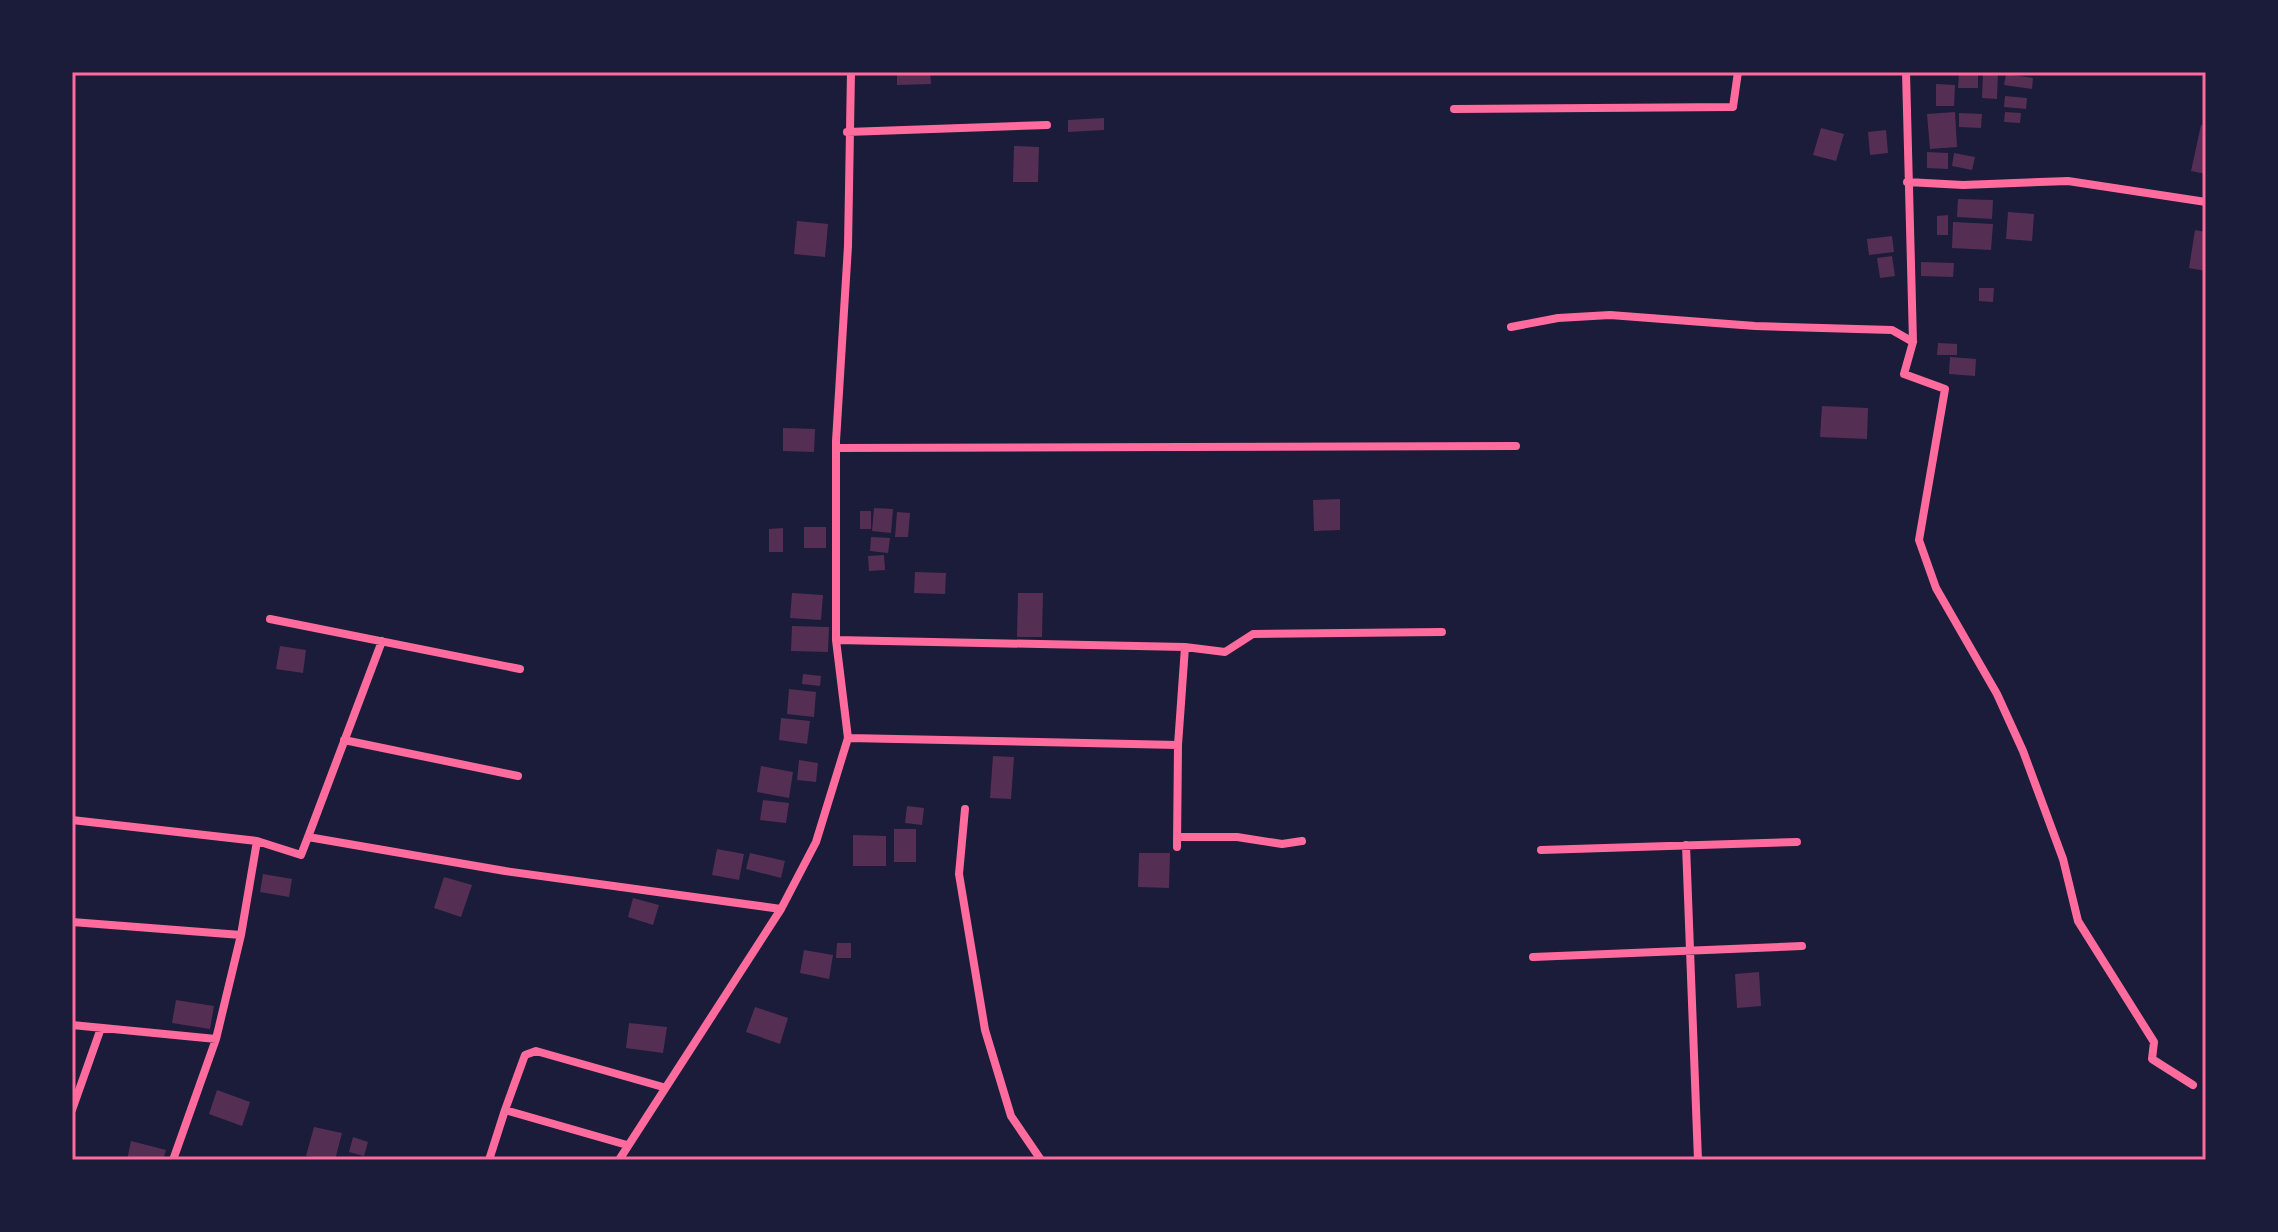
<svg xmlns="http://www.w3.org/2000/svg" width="2278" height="1232" viewBox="0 0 2278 1232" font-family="Cabin,sans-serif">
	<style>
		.building { fill: #542f53 }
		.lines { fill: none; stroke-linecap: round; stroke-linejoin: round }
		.minor { stroke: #ff6b9d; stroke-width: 8 }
		.neatline { fill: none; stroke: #ff6b9d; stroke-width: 3 }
	</style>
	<rect width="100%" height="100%" fill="#1b1b3a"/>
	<path class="building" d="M897,72H930L931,84L897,85Z
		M1959,72H1978V88H1958Z
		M1983,72H1998L1997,99L1982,98Z
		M2006,74L2033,78L2032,89L2004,85Z
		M1936,84L1955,85L1954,106H1936Z
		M2005,96L2027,98L2026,109L2004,107Z
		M1955,112L1957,147L1930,149L1927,114Z
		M2005,112L2021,113L2020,123L2004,122Z
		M1959,113L1982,114L1981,128L1959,127Z
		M1104,118V130L1068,132V120Z
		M2201,125L2206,127V174L2191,171Z
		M1821,128L1844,134L1836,161L1813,155Z
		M1886,130L1888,153L1870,155L1868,132Z
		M1014,146L1039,147L1038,182H1013Z
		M1927,152L1948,153V169L1927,168Z
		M1954,153L1975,157L1972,170L1952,166Z
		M1958,199L1993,200L1992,219L1957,217Z
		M2008,212L2034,214L2032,241L2006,239Z
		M1948,215V235H1937V216Z
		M797,221L828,224L825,257L794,254Z
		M1953,222L1993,224L1991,250L1952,248Z
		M2195,230L2206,232V271L2189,268Z
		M1892,236L1894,252L1869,255L1867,239Z
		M1892,256L1895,276L1880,278L1877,258Z
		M1921,262L1954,263L1953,277L1921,276Z
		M1979,288H1994L1993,302L1979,301Z
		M1938,343L1957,344V355H1937Z
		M1950,357L1976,359L1975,376L1949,374Z
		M1822,406L1868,408L1867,439L1820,437Z
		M783,428L815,429L814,452L783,451Z
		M1340,499V530L1314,531L1313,500Z
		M874,508L893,509L891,533L872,531Z
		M860,511H871V529H860Z
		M897,512L910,513L908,537H895Z
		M804,527H826V548H804Z
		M783,528V552H769V529Z
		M871,537L890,538L888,553L870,551Z
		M884,555L885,570L869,571L868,556Z
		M915,572L946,573L945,594L914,593Z
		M792,593L823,595L821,620L790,618Z
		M1018,593H1043L1042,637H1017Z
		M792,626L829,627L828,652L791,651Z
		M280,646L306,650L303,673L276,669Z
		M803,674L821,676L820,686L802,684Z
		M789,689L816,692L814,717L787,714Z
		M781,718L810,721L807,744L779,740Z
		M993,756L1014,757L1011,799L990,798Z
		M799,760L818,763L816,782L797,780Z
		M761,766L793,772L789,798L757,792Z
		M763,800L789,803L786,823L760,820Z
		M907,806L924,808L922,825L905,823Z
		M894,829H916V862H894Z
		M853,835L886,836V866H853Z
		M717,849L744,854L739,880L712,875Z
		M750,853L785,861L781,878L746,869Z
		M1139,853H1170L1169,888L1138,887Z
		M263,874L292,879L289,897L260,892Z
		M444,877L472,885L461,917L434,908Z
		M633,898L659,905L653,925L628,917Z
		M837,943H851V958H836Z
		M804,950L833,955L829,979L800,973Z
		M1759,972L1761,1006L1737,1008L1735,974Z
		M176,1000L214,1006L210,1029L172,1023Z
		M755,1007L788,1018L780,1044L746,1032Z
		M629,1023L667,1027L663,1053L626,1048Z
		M217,1090L250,1102L242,1126L209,1114Z
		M314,1127L342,1133L335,1160L306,1156Z
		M353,1137L368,1142L364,1156L349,1152Z
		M131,1141L166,1150L163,1160H127Z"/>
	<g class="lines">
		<path class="minor" d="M1906,72L1913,342L1904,374L1945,389L1919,540L1936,588L1997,694L2023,751L2063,859L2078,921L2154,1042L2152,1059L2193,1085
			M1454,109L1733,107L1738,72
			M847,132L1047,125
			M1907,182L1963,185L2068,181L2206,202
			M1511,327L1558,318L1610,315L1755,326L1892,330L1913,342
			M836,448L1516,446
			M270,619L520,669
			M836,640L1185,647L1178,745L848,738
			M1185,647L1225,652L1253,634L1442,632
			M344,740L518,776
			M965,809L959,874L985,1030L1011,1116L1041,1160
			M72,820L257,841L241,935L216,1039L72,1025
			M308,837L382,641
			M1177,837H1237L1282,844L1302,841
			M257,841L301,855L308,837L505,871L781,909
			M1686,845L1698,1160
			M1177,847L1178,745
			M1541,850L1797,842
			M72,922L241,935
			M1533,957L1802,946
			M72,1110L101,1028
			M627,1145L505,1110L525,1055L536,1051L663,1087
			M173,1160L216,1039
			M489,1160L505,1110
			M619,1160L781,909L816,842L848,738L836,640V441L848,246L851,72"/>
	</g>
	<rect width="2278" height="1232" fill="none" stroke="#1b1b3a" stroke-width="148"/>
	<rect x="74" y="74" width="2130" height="1084" class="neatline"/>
</svg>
